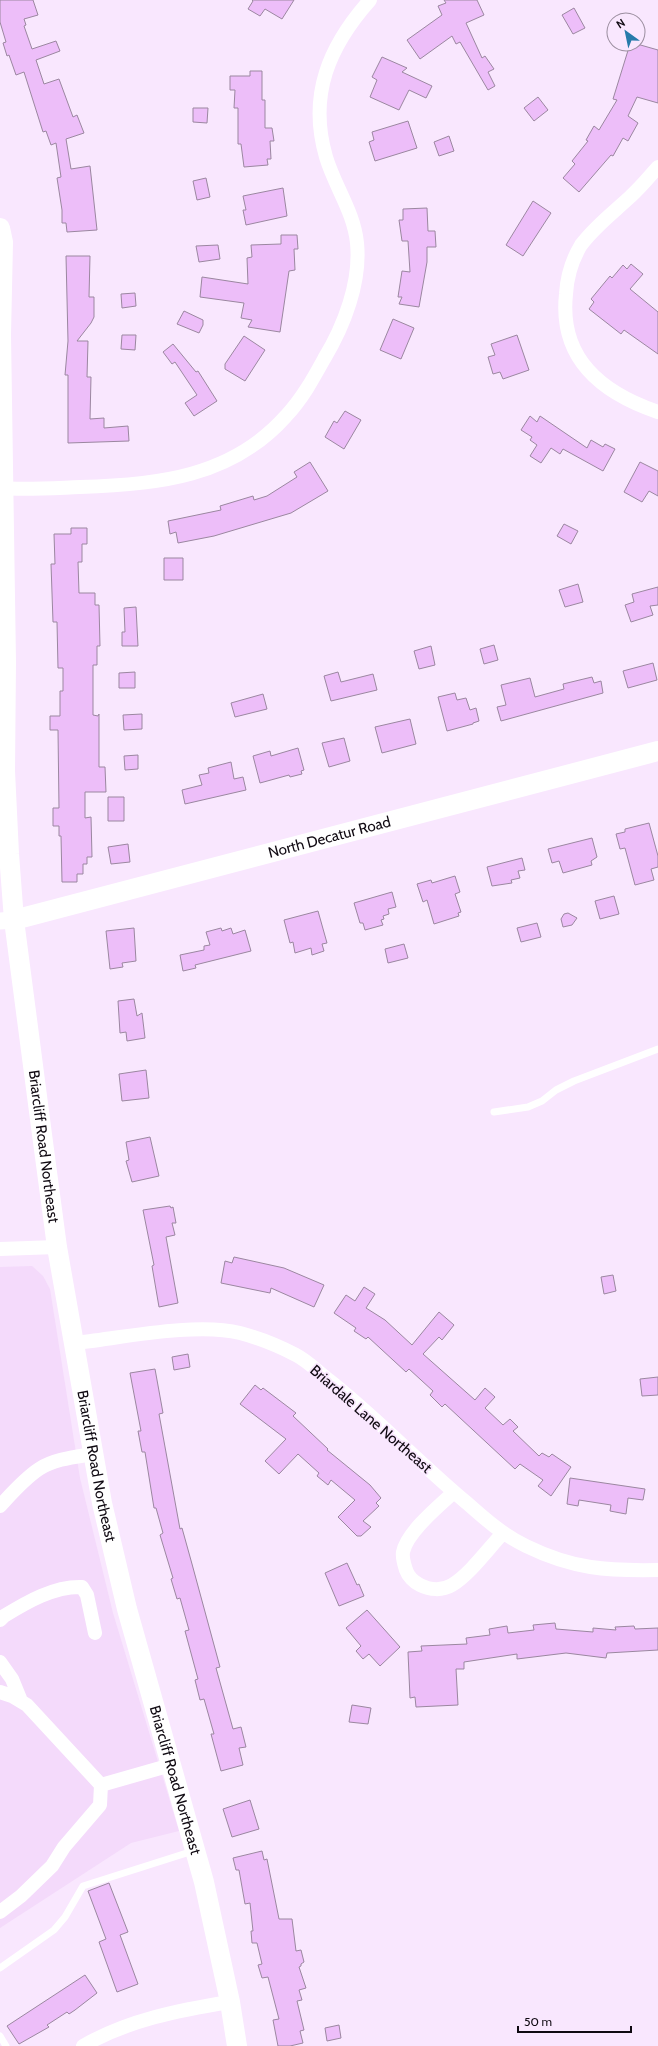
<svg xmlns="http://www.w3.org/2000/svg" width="658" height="2046" viewBox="0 0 658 2046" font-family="Cabin,sans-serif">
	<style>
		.built { fill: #f4dafb }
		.building { fill: #edbef9; stroke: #9b87a0 }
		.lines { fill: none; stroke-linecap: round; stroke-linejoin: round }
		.service { stroke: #fff; stroke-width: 7 }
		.minor { stroke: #fff; stroke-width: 14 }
		.tertiary { stroke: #fff; stroke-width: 17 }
		.secondary { stroke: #fff; stroke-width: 20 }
		.labels { text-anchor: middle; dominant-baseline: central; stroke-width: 3.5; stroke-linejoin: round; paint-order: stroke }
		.street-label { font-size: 15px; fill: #0f0911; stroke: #f9e7fe }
	</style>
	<rect width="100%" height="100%" fill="#f9e7fe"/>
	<path class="built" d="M32,1266L43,1276L50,1289L80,1478L113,1613L179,1831L131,1843L0,1928V1267Z"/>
	<path class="building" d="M0,0H33L38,15L24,19L26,25L24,26L32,49L56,41L60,51L36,60L44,84L59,79L73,117L77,115L84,133L66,139L71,169L90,166L97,230L67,232L66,223H62V210L57,178L61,177L56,143L51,145L46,131L43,132L24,72L16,75L9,55L7,56L3,43L6,42L0,22Z
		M252,0H294L282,19L265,9L260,16L248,9L253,1Z
		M444,0H477L484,15L466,23L482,58L485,56L494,69L488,72L495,86L488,90L460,42L456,44L452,36L420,59L407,40L442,15L438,6L446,3Z
		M574,8L585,28L573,34L562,15Z
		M630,44H637L658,50V103L637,97L628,116L638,123L628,141L623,138L613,156L611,155L579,192L563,178L575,164L572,161L588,141L586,140L594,126L599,130L617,100L613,99Z
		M382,57L407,68L402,72L432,86L426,98L409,90L399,110L370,97L377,80L372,77Z
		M250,71H262V100H265V128H272L274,141H270L271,159H267L268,165L244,167L241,144H238V108H234L235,90H230V76H250Z
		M538,97L548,110L534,121L524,108Z
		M193,108H208L207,123L193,122Z
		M408,121L417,148L375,161L369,142L374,140L372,132Z
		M449,136L454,151L439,156L434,142Z
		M206,178L210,197L197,200L193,181Z
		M283,188L287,216L246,225L243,210H246L243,196Z
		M533,201L551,213L523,256L506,245Z
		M427,208L428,231H435L436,247H427V262L419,307L399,304L402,297H398L402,271L410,272L408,241H402L399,220H403V209Z
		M281,235H297L298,249H294L295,270L289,271L280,332L248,327L252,320L241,318L244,303L200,297L202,277L248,284L247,258L252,257L251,245L281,244Z
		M218,245L220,259L199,262L196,246Z
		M66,256H90L89,297H94V317L91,323L77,341H88L87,377H91L90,419L104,418V428L128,426L129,441L68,443V375H65L68,341Z
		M631,264L643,274L630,289L658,312V354L624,330L621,334L589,309L594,302L591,299L610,276L612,278L623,265L627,269Z
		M135,293L136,306L122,308L121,294Z
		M184,311L203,320V325L199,333L177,324Z
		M393,319L414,328L401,359L380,350Z
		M122,335H136L135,350L121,349Z
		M517,335L529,370L503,379L500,372L493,374L488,357L495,355L491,344Z
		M244,336L265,350L245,381L225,369V364Z
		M173,344L196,372L198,371L217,401L194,416L185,403L197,395L175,362L172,364L163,352Z
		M345,411L361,420L344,449L325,437L334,421L337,423Z
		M530,416L537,422L540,416L587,448L591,440L603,447L605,444L615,449L603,471L563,449L560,454L551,448L541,463L530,456L537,445L530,440L532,437L521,430Z
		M310,462L328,491L291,513L214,536L178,543L176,532L170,534L168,521L221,510L220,506L253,496L254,500L267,496L297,477L294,472Z
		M640,462L658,471V496L649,491L642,502L624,492Z
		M564,524L578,531L571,544L557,536Z
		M71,528H87V544H82V562H78L79,593H95V605H99L100,646H97V665H93V715L98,716L99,714V767H105L106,792H85V818L91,817L92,857H87V864H83V874H77V882H62L61,836H59V826H53V808H59L58,730H50V716H60V691H63V668H58L57,622H53L51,564H55L54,534H71Z
		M164,558H183V580H164Z
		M578,584L583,602L565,607L559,590Z
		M658,587V605L650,606L653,615L631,622L625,605L634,602L632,594Z
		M136,607L138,646H122V632H125L124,608Z
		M494,645L498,660L484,664L480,649Z
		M431,646L435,665L419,669L414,651Z
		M653,663L657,680L628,688L623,671Z
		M135,672V688H119V673Z
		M338,672L341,682L373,674L377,690L331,701L324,676Z
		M592,677L594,683L601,681L603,693L501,721L497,707L506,705L501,685L530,678L535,697L564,689L563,684Z
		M455,693L457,700L466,698L470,710L476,708L479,721L473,723V724L447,731L438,697Z
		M263,694L267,709L235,717L231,703Z
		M142,714V729L124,730L123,715Z
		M410,719L416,744L382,753L375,727Z
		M344,738L350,761L329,767L322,743Z
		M298,748L304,770L301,771L302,774L290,777L289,775L260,783L253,756L270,751L271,756Z
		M138,755V769L125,770L124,756Z
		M231,762L234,779L243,777L246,790L185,804L182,790L202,785L199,775L209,773L208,768Z
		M108,797H124V821H108Z
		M649,823L658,856V867L651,869L654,880L635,885L625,848L620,849L616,834L625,832V829Z
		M592,838L597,857L591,861L592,865L563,873L559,861L552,863L548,849Z
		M128,844L130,862L111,864L108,847Z
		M522,858L525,870L518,871L520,878L511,880L512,883L492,886L487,867Z
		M455,876L460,892L455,894L461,912L458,913L459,916L434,924L427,900L423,902L417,884L431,880L432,883Z
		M392,892L396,907L388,909L389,914L383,916L384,919L381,920L383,925L365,930L363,923H360L354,903Z
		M614,896L619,914L600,919L595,901Z
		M318,911L327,943L322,944L324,951L312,955L311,948L295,953L293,942L290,943L284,920Z
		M568,913L577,918L572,925L563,927L561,919L564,914Z
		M537,923L541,937L521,942L517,928Z
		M134,928L136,961L122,963L123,967L110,969L106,931Z
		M221,928L222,931L231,928L233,934L245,930L251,951L195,965L196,968L183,971L180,955L204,950V946L210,945L206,932Z
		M404,944L408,958L388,963L385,949Z
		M134,999L137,1016L142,1013L145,1038L127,1041L126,1032L120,1033L118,1001Z
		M146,1070L149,1098L122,1101L119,1074Z
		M150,1137L159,1176L132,1182L126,1161L129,1160L126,1142Z
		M170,1206L171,1208L173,1207L176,1223H172L175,1235L166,1237L178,1303L159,1307L152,1266L154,1265L143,1210Z
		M234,1257L284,1268L324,1285L314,1307L271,1288L270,1293L221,1283L225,1261L232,1263Z
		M613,1275L616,1291L604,1294L601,1277Z
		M364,1287L375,1294L366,1308L385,1320L412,1345L439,1312L454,1325L442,1340L439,1337L423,1354L475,1400L485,1388L495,1397L485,1408L503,1425L510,1419L518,1427L513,1431L539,1456L542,1453L549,1457L552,1454L571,1467L551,1496L538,1486L543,1480L520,1464L515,1469L445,1404L442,1407L430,1395L433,1391L409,1369L406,1372L368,1337L366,1339L354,1331L356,1328L334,1313L346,1295L355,1301Z
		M188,1354L190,1367L174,1370L172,1357Z
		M155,1369L163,1413L159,1414L180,1529L182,1528L192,1564L220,1667L216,1668L233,1729L241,1727L246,1747L239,1748L243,1765L221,1771L211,1734H214L204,1699L200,1700L195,1680L198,1679L185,1631L189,1630L180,1598L177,1599L171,1579L173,1578L160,1535L163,1533L156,1508H154L145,1452H142L138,1431H141L130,1373Z
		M658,1377V1395L642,1396L640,1379Z
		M255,1385L261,1390L263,1388L296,1413L293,1416L328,1449L327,1450L370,1485L381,1498L376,1503L379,1506L363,1521L371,1527L361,1536H357L338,1517L355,1500L331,1480L328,1485L317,1476L319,1473L298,1454L279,1474L265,1461L286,1439L240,1404Z
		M570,1478L645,1489L643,1500L628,1498L626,1514L610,1511L611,1505L579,1500L578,1506L567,1504Z
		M347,1563L357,1585L359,1584L364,1596L339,1606L325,1573Z
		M367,1610L400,1647L380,1666L369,1654L363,1659L356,1651L361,1646L346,1628Z
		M555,1623L556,1629L593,1632V1628L616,1630L615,1627L634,1626L635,1629L658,1628V1650L607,1653L606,1658L566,1653L517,1659V1654L464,1662V1669H456L458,1705L416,1707L415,1697L410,1698L408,1652L422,1651L421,1646L467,1644L466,1638L490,1635L489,1629L507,1626L508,1633L534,1630L533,1625Z
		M352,1705L371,1708L368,1724L349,1722Z
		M250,1800L259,1829L232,1837L223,1809Z
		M262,1851L264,1860L267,1859L279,1919H292L296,1951L301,1950L304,1962L301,1964V1966L299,1967L306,1988L299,1990L302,2000L297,2001L304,2030L300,2031L303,2043L290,2046H278L273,2020L279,2019L268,1977L262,1978L258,1965L262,1964L257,1943H252L251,1931H253L250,1903L245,1904L239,1870H236L233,1858Z
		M109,1883L128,1932L120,1935L138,1984L117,1992L99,1942L106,1939L88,1891Z
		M85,1975L97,1993L75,2010L69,2014L67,2012L47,2025L49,2027L19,2044L7,2026Z
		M339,2025L341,2038L327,2041L325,2028Z"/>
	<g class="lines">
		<path class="service" d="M494,1112L528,1107L542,1101L556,1090L574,1081L658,1049
			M0,1968L54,1930L65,1917L83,1886L193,1851
			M0,2036L6,2046"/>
		<path class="minor" d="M658,167C649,177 641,187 631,196C614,212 595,226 581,245C572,260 567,277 566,294C559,359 602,393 658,412
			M0,488C26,490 54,488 80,487C157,485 232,477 286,416C302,399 313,379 324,359C344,326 361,282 357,243C354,212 335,187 326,157C308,95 329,46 370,0
			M0,1249L57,1247
			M75,1343C121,1338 196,1322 240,1333C259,1338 279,1346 296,1355C308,1361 319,1373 330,1381C378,1419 420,1464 467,1503C485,1519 503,1535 526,1546C573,1569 607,1571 658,1570
			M454,1492C439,1506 407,1532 403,1552C402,1558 404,1563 406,1570C408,1576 414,1582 420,1585C430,1590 442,1591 452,1585C470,1574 488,1549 503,1533
			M0,1506C12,1493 24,1479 39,1469C54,1459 75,1457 93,1454
			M0,1620L4,1616C27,1602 54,1586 82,1587L87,1595L95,1633
			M0,1662L12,1679L21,1701
			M0,1692L12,1696L27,1705L101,1785L171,1765
			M0,1912L21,1896L52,1866L64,1847L100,1805L101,1785
			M83,2046C128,2020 179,2010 230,2002"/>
		<path class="tertiary" d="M0,921L14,920"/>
		<g class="secondary">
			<path id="s1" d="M0,228L3,242L1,335L6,662L5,771L9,854L14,920L43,1142L57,1247L102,1503L127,1609L204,1882L230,2002L237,2046"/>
			<path id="s2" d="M14,920L658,751"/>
		</g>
	</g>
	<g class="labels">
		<g class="street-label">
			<text stroke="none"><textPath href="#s2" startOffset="326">North Decatur Road</textPath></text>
			<text stroke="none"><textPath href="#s1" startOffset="921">Briarcliff Road Northeast</textPath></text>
			<text transform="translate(371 1419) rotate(41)">Briardale Lane Northeast</text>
			<text stroke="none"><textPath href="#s1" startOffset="1245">Briarcliff Road Northeast</textPath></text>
			<text stroke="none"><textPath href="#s1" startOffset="1569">Briarcliff Road Northeast</textPath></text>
		</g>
	</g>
	<g transform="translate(626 32) rotate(327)"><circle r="19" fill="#f9e7fe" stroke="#9b8e9f"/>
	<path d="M0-3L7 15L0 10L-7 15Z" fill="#277bab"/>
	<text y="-6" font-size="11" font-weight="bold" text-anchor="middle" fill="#0f0911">N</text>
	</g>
	<path d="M518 2026v6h113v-6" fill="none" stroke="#0f0911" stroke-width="2"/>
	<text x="524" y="2026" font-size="12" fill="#0f0911" stroke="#f9e7fe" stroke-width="3" paint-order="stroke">50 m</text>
</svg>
